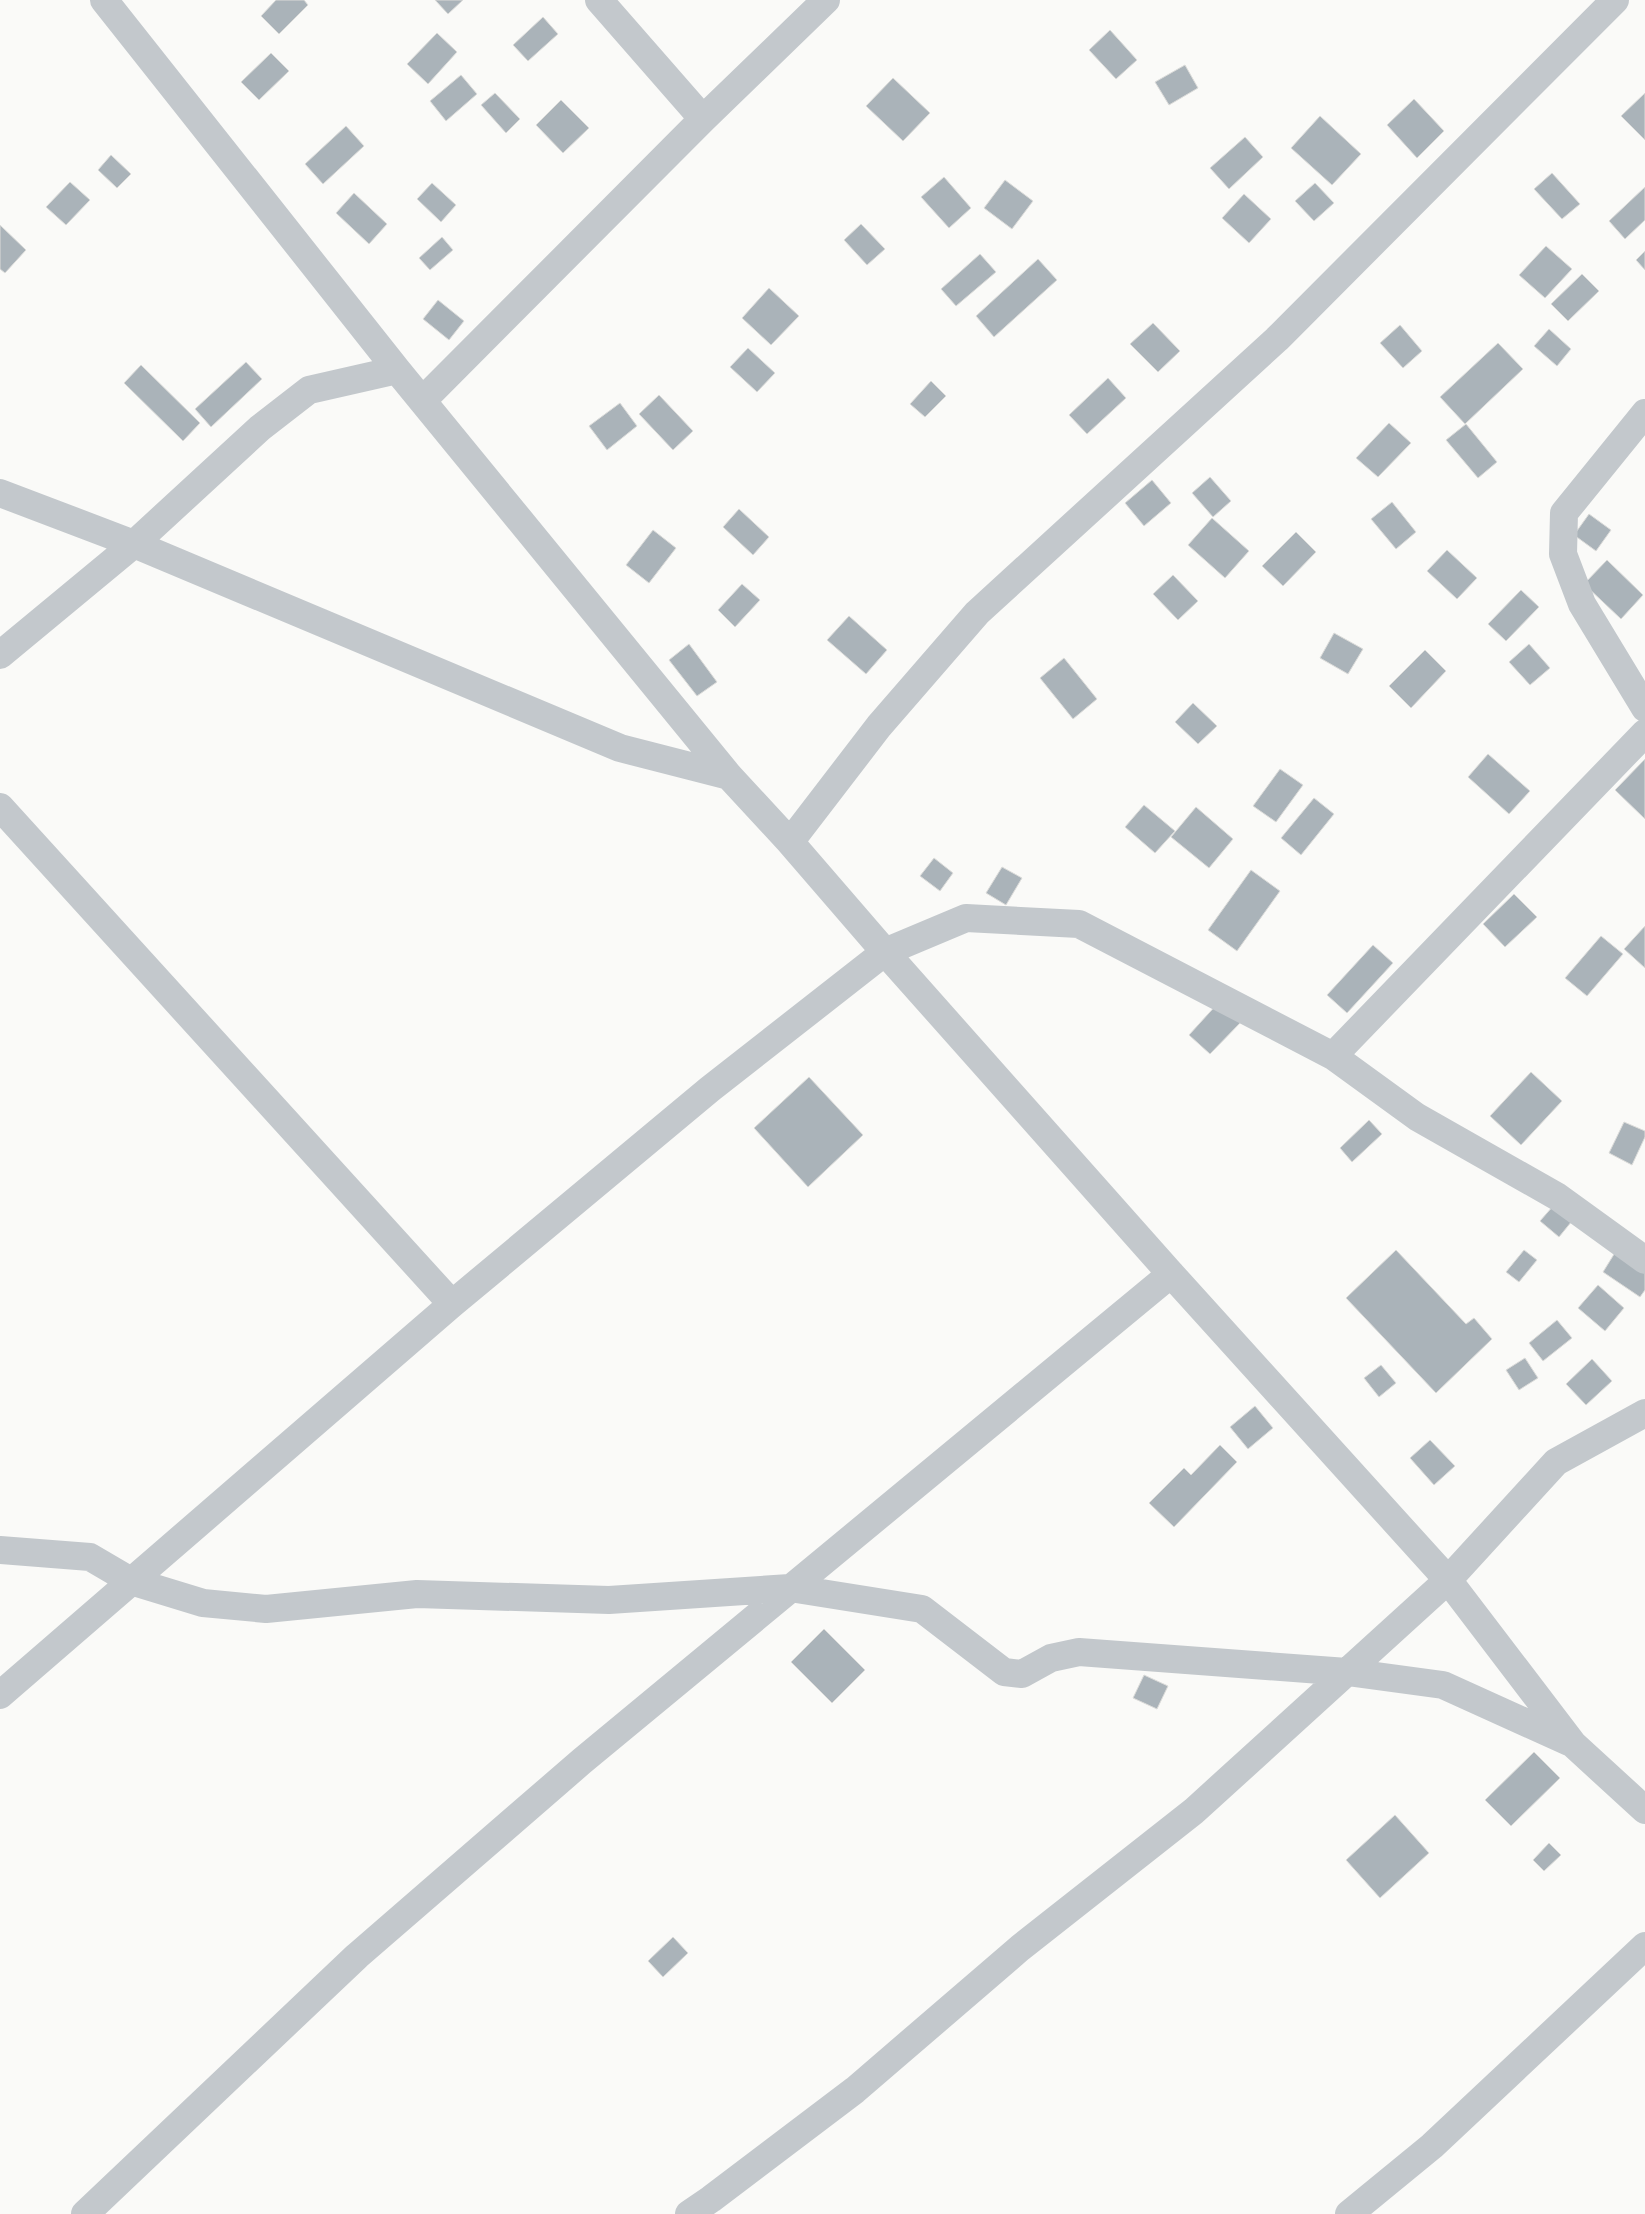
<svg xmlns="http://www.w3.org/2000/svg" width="1645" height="2214" viewBox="0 0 1645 2214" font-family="'Fira Sans Condensed',sans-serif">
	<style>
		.building { fill: #aab3b9; stroke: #dcdcda }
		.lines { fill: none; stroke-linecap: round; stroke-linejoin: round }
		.minor { stroke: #c3c8cc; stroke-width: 28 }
	</style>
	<rect width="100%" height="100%" fill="#fafaf8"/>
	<path class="building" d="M276,0H304L308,5L279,34L261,16Z
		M435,0H463L448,14Z
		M543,17L558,34L528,61L513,45Z
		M1110,30L1137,60L1116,79L1089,50Z
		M437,33L457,52L428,84L407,64Z
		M271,53L289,71L259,100L241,82Z
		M1185,65L1198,88L1169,105L1155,82Z
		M461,75L477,94L446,121L430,101Z
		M893,78L930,113L903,141L866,106Z
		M495,93L520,119L506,133L481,105Z
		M1645,93V140L1621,116Z
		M1414,99L1444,131L1417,158L1387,125Z
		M561,100L589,128L563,153L536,125Z
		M1320,116L1361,154L1332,185L1291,148Z
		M346,126L364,146L323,184L305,164Z
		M1245,137L1263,157L1229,189L1210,168Z
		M111,155L131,174L117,188L98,170Z
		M1552,173L1580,204L1562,219L1534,189Z
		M944,177L971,208L949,228L921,197Z
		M1005,180L1033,201L1012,229L984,208Z
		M70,182L90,200L66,225L46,207Z
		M432,183L456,205L441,222L417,199Z
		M1315,183L1334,203L1314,221L1295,201Z
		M1645,187V220L1625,239L1609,221Z
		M354,193L387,224L369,244L336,213Z
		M1244,194L1271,219L1249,243L1222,218Z
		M861,224L885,249L867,265L844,240Z
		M0,225L26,250L5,273L0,269Z
		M442,237L453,250L430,270L419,258Z
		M1546,246L1572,269L1545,298L1519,275Z
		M1645,251V270L1636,260Z
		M980,254L996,272L956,306L941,289Z
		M1038,259L1057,280L994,337L976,316Z
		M1582,274L1599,291L1568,321L1551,304Z
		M769,288L799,316L771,345L742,318Z
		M438,300L464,321L449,340L423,319Z
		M1153,323L1180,351L1158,372L1130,344Z
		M1400,325L1422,351L1403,368L1380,343Z
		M1549,329L1571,349L1557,366L1534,346Z
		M1498,343L1523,369L1465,424L1440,397Z
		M748,348L775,373L757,392L730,367Z
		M246,362L262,379L211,427L195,409Z
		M141,365L200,423L183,441L124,383Z
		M1108,378L1126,398L1087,434L1069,415Z
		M931,381L946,396L925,417L910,404Z
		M659,395L693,431L673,450L639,414Z
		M620,403L637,426L607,450L589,426Z
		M1389,423L1411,443L1378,477L1356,458Z
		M1466,424L1497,462L1478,478L1446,440Z
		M1210,477L1231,501L1213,517L1192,493Z
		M1152,480L1171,503L1144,526L1125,503Z
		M1392,502L1416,532L1396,549L1371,519Z
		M739,509L769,537L753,555L723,527Z
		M1589,514L1611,530L1596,551L1574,535Z
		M1212,518L1249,551L1225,578L1188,545Z
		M653,530L676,548L649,583L626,565Z
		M1296,532L1316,552L1283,586L1262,566Z
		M1447,550L1477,578L1457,599L1427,571Z
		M1607,560L1643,595L1621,619L1584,584Z
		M1173,575L1198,601L1178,620L1153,594Z
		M742,584L760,600L735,627L718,610Z
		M1521,590L1539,607L1506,641L1488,624Z
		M849,616L887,650L866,674L827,640Z
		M1334,633L1363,649L1348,674L1320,658Z
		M689,644L717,682L697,696L669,660Z
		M1529,644L1550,668L1530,685L1509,662Z
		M1425,650L1446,671L1411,708L1389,686Z
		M1064,658L1097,699L1073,719L1040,678Z
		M1193,703L1217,726L1198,744L1175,722Z
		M1488,754L1530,791L1509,814L1468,777Z
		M1645,759V819L1615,790Z
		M1280,769L1303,785L1276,822L1253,806Z
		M1314,798L1334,814L1301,855L1281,838Z
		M1144,805L1175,831L1155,853L1125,827Z
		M1196,807L1233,839L1209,868L1171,837Z
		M934,858L953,873L940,891L920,876Z
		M1002,867L1022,878L1006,905L986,893Z
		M1251,870L1280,891L1237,951L1208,930Z
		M1514,894L1537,917L1505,947L1483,924Z
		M1645,926V968L1624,949Z
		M1601,936L1623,954L1587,996L1565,978Z
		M1373,945L1393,963L1347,1013L1327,995Z
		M1219,1002L1241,1022L1210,1054L1189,1035Z
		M1531,1072L1562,1101L1521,1145L1490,1116Z
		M809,1077L863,1135L808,1187L754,1128Z
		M1369,1120L1382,1134L1352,1162L1340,1148Z
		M1624,1122L1645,1131V1137L1632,1165L1609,1153Z
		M1554,1205L1572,1221L1559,1237L1540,1221Z
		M1396,1250L1466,1324L1474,1318L1492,1339L1436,1393L1346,1298Z
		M1524,1250L1537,1260L1519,1282L1506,1272Z
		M1616,1251L1645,1270V1290L1640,1297L1603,1272Z
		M1598,1285L1624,1308L1605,1331L1578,1308Z
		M1557,1320L1572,1338L1543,1361L1529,1343Z
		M1525,1358L1538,1378L1519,1390L1506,1370Z
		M1592,1359L1612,1381L1586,1405L1566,1384Z
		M1381,1365L1396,1383L1379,1397L1364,1378Z
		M1255,1406L1273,1428L1248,1449L1230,1427Z
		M1430,1440L1455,1466L1434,1485L1410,1458Z
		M1220,1445L1237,1462L1174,1527L1149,1503L1184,1468L1191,1475Z
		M824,1629L865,1670L832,1703L791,1662Z
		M1144,1675L1168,1686L1157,1709L1133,1698Z
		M1534,1752L1560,1778L1511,1826L1485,1800Z
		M1395,1815L1429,1853L1380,1898L1346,1860Z
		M1549,1843L1561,1855L1544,1871L1533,1860Z
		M673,1937L688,1953L663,1977L648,1961Z"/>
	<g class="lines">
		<path class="minor" d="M104,0L397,370L729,776L790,842L885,952L1171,1274L1448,1580L1573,1744L1645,1810
			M599,0L703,119
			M423,400L703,119L826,0
			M1645,413L1564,513L1563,554L1582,604L1645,708
			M0,493L134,544L620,748L729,776
			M0,655L134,544L260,428L309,390L397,370
			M0,807L452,1304
			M790,842L879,726L977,613L1277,339L1615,0
			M1333,1056L1645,733
			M0,1550L90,1557L131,1581L203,1603L266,1609L417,1594L609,1600L790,1588L922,1609L1004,1672L1022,1674L1051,1658L1079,1652L1347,1672L1443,1685L1569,1742
			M0,1695L452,1304L710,1089L885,952L966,918L1079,924L1333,1056L1417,1117L1558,1197L1645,1260
			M85,2214L357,1956L582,1761L1171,1274
			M689,2214L711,2199L855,2090L1020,1948L1194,1811L1448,1580L1556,1462L1645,1413
			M1349,2214L1432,2146L1645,1946"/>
	</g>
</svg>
